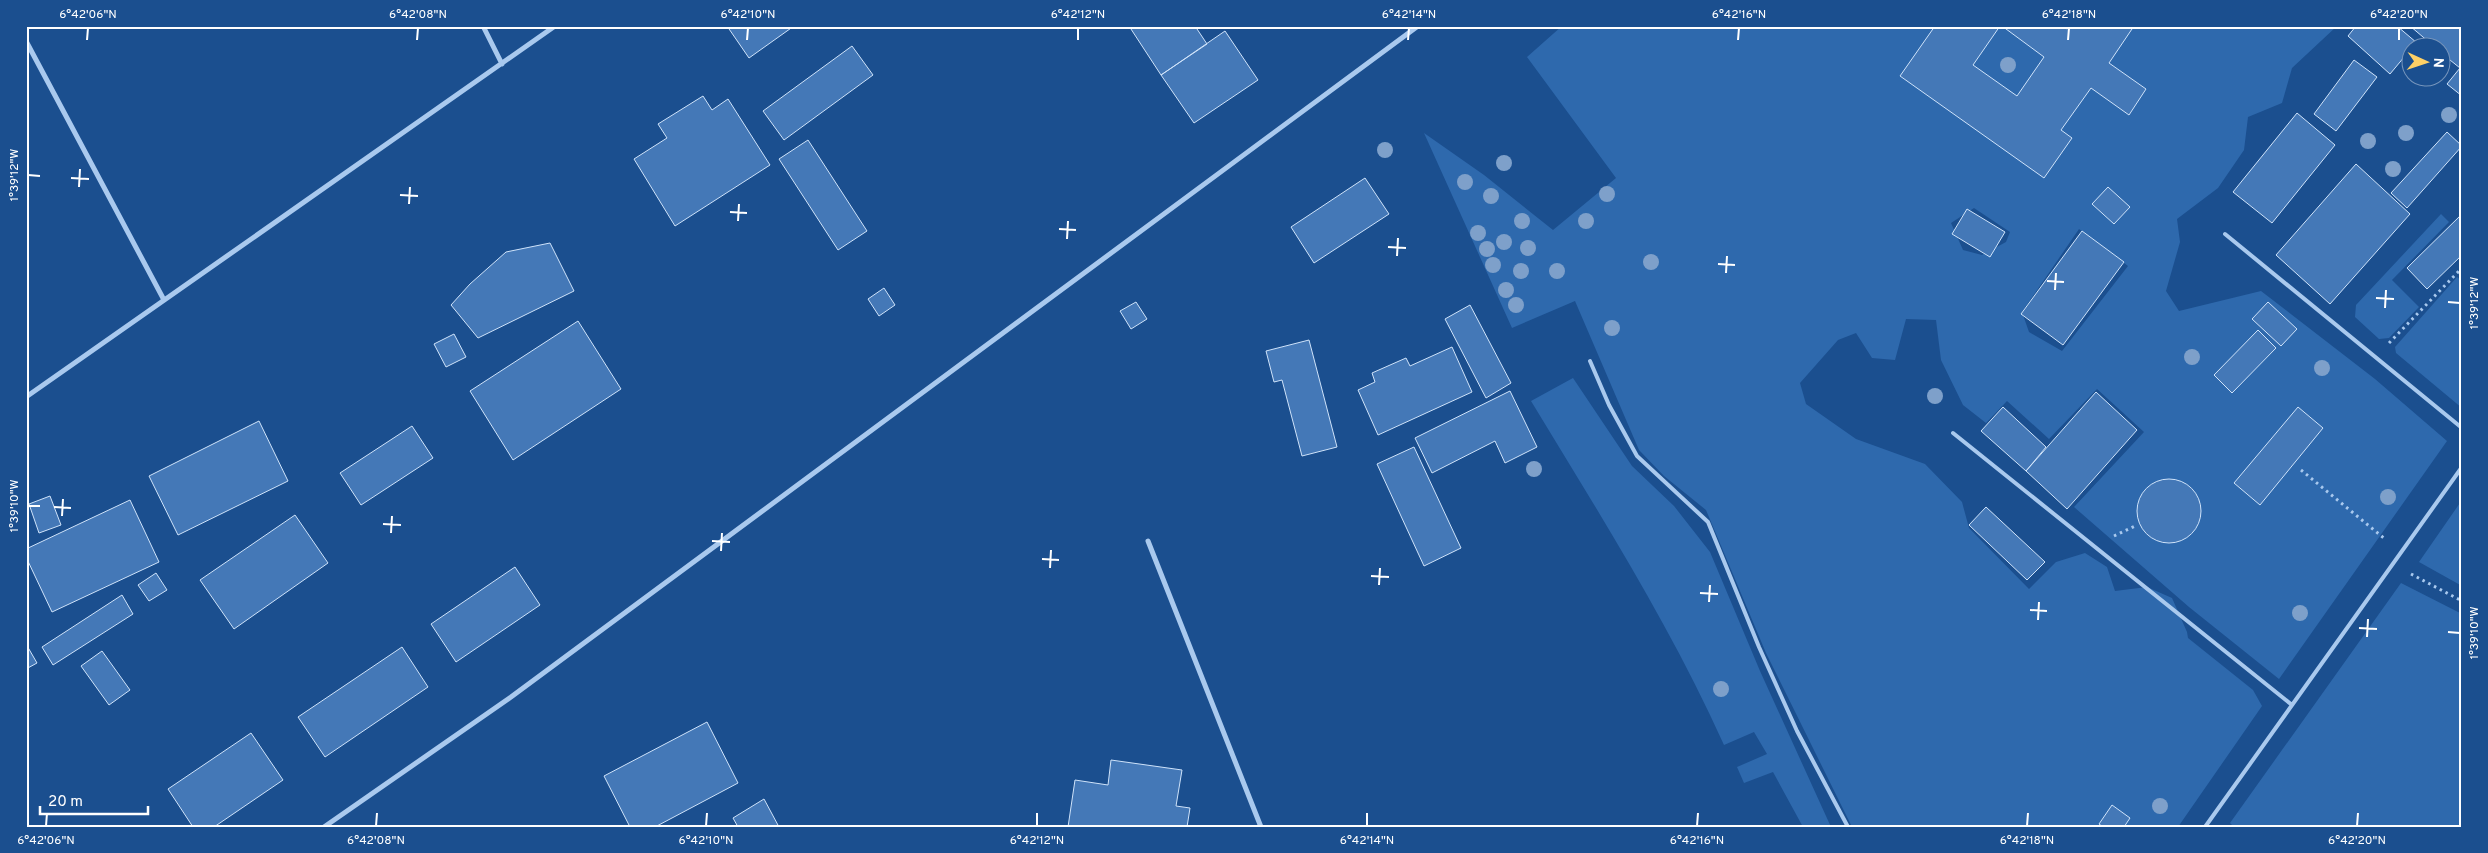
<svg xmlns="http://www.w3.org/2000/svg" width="2488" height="853" viewBox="0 0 2488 853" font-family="Overpass,sans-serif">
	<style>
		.green { fill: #2e69ad; fill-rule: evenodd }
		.building { fill: #4478b7; stroke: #cfe3fa }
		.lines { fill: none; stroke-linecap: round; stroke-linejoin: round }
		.path { stroke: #a9c9ee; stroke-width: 3; stroke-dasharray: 2.5 4; stroke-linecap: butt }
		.service { stroke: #a9c9ee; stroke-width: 4 }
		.minor { stroke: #a9c9ee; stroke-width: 5 }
		.tree { fill: #7ea0ca }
		.ticks { fill: none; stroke: #fff; stroke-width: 2 }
		.neatline { fill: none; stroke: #fff; stroke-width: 2 }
		.ticks-label { font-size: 12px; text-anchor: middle; fill: #fff }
	</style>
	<rect width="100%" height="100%" fill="#1b4f8f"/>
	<path class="green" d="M1562,26H2337L2292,68L2282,103L2248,117L2244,150L2218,188L2177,219L2180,242L2166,291L2179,311L2261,291L2375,379L2447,441L2279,679L2189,607L2074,507L2144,432L2097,389L2049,439L2007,401L1986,423L1963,405L1941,360L1936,320L1906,319L1895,360L1872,358L1856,333L1838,340L1800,383L1806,404L1856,439L1925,464L1962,502L1969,528L2029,589L2056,562L2085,553L2107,567L2115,591L2147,587L2172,598L2187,632L2188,638L2253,690L2262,706L2178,827H1852L1766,653L1706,510L1664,476L1639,450L1575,301L1512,328L1424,133L1484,175L1553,230L1616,178L1527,57ZM1974,208L2010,232L2006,242L1982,255L1963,250L1951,223ZM2079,229L2128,266L2062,351L2029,332L2022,312Z
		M2441,214L2449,222L2392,280L2419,307L2389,338L2379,339L2355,317L2356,305Z
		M2457,277L2462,281V408L2396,353L2395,347Z
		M1573,378L1632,466L1674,506L1710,552L1760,671L1831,827H1803L1773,772L1744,783L1737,767L1767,754L1754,732L1724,745C1670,625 1599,513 1531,401Z
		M2462,500V586L2419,562Z
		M2401,583L2462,614V827H2234L2230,823Z"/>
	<path class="building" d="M727,26H794L749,58Z
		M1129,26H1195L1207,44L1161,75Z
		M1935,26H2000L1973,65L2017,96L2044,57L2002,26H2063L2067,29L2068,26H2134L2109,63L2146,89L2129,115L2091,88L2061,130L2072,138L2044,178L1900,76Z
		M2356,26H2397L2417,43L2410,48V50L2390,74L2348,36Z
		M2410,26H2462V96L2447,84L2460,68L2440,52V48H2436Z
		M1225,31L1258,80L1194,123L1161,75Z
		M852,46L873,75L784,140L763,111Z
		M2354,60L2377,77L2336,131L2314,114Z
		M703,96L712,110L728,99L770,165L675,226L634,159L667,138L658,124Z
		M2297,113L2335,145L2272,223L2233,192Z
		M2447,132L2462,146L2407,208L2391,193Z
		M808,140L867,231L838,250L779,159Z
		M2356,164L2410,214L2330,304L2276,255Z
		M1365,178L1389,214L1314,263L1291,227Z
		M2108,187L2130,207L2114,224L2092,204Z
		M1967,209L2005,232L1990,257L1952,234Z
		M2462,214V255L2427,289L2407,268Z
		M2082,231L2124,262L2063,345L2021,314Z
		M550,243L574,291L478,338L451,305L470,284L506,252Z
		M884,288L895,305L879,316L868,299Z
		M1136,302L1147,319L1131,329L1120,311Z
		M2268,302L2297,329L2281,346L2252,319Z
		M1470,305L1511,383L1486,398L1445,319Z
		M578,321L621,389L513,460L470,391Z
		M2258,330L2276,348L2232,393L2214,375Z
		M454,334L466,357L446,367L434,344Z
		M1309,340L1337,447L1302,456L1282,380L1274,382L1266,351Z
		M1452,347L1472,392L1378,435L1358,390L1375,382L1372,373L1406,358L1410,366Z
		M1510,391L1537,447L1505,463L1495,441L1432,473L1415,438Z
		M2096,392L2137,430L2067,509L2026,471Z
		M2003,407L2046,447L2026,471L1981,431Z
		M2298,407L2323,428L2260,505L2234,483Z
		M259,421L288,481L178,535L149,476Z
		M412,426L433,458L361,505L340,473Z
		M1414,447L1461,548L1424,566L1377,464Z
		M2137 511a32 32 0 1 1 64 0a32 32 0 1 1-64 0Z
		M50,496L61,525L39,533L29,504Z
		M130,500L159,562L52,612L26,557V549Z
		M1986,507L2045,562L2027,580L1969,525Z
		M295,515L328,563L234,629L200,580Z
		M515,567L540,605L456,662L431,624Z
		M156,573L167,590L149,601L138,585Z
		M122,595L133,614L53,665L42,647Z
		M26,644L37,663L26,669Z
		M402,647L428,687L325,757L298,717Z
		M102,651L130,690L109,705L81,666Z
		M707,722L738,783L655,827H630L604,776Z
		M251,733L283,780L214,827H193L168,789Z
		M1111,760L1182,770L1176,806L1190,808L1187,827H1068L1075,780L1108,785Z
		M764,799L779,827H738L733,818Z
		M2112,805L2130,818L2124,827H2103L2099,824Z"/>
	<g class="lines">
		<path class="path" d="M2389,343L2459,271L2462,274
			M2301,470L2385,539
			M2114,536L2135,526
			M2411,574L2462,601"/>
		<path class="service" d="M2225,234L2462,428
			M1590,361L1609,405L1637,456L1708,522L1759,647L1797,731L1848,827
			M1953,433L2292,705
			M2205,827L2462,467"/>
		<path class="minor" d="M483,26L502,64
			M26,41L164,300
			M26,397L555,26
			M1148,541L1261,827
			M324,827L511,697L1418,26"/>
	</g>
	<g class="tree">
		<circle cx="2008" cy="65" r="8"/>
		<circle cx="2449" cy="115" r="8"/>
		<circle cx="2406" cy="133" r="8"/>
		<circle cx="2368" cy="141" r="8"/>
		<circle cx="1385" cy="150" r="8"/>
		<circle cx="1504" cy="163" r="8"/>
		<circle cx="2393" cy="169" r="8"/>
		<circle cx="1465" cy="182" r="8"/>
		<circle cx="1607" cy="194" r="8"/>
		<circle cx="1491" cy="196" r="8"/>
		<circle cx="1522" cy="221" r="8"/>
		<circle cx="1586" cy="221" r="8"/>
		<circle cx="1478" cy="233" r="8"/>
		<circle cx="1504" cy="242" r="8"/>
		<circle cx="1528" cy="248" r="8"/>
		<circle cx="1487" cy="249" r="8"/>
		<circle cx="1651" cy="262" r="8"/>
		<circle cx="1493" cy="265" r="8"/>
		<circle cx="1521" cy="271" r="8"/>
		<circle cx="1557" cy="271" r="8"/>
		<circle cx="1506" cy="290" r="8"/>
		<circle cx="1516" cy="305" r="8"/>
		<circle cx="1612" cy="328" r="8"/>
		<circle cx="2192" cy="357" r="8"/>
		<circle cx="2322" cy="368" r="8"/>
		<circle cx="1935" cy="396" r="8"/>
		<circle cx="1534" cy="469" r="8"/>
		<circle cx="2388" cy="497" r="8"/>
		<circle cx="2300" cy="613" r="8"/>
		<circle cx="1721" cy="689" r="8"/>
		<circle cx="2160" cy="806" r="8"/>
	</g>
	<path class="ticks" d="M87,40L88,28M417,40L418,28M747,40L748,28M1078,40V28M1408,40L1409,28M1738,40L1739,28M2068,40L2069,28M2399,40V28M28,175L40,176M71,178L89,179M79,187L80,169M400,195L418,196M409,204L410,187M730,212L747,213M738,221L739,204M1059,229L1076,230M1067,239L1068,221M1388,247L1406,248M1397,256L1398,238M1718,264L1735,265M1726,273L1727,256M2047,281L2064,282M2055,290L2056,273M2376,298L2394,299M2448,302L2460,303M2385,308L2386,290M28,506H40M54,507L71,508M62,516L63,499M383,524L401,525M391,533L392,516M712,541L730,542M721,551L722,533M1042,559L1059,560M1050,568L1051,550M1371,576L1389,577M1379,585L1380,568M1700,593L1718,594M1709,602L1710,585M2030,610L2047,611M2038,620L2039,602M2359,628L2377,629M2448,632L2460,633M2367,637L2368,619M46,826L47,813M376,826L377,813M706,826L707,813M1037,826V813M1367,826V813M1697,826L1698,813M2027,826L2028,813M2357,826L2358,813"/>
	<rect width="2488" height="853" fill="none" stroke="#1b4f8f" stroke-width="55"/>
	<g transform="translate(2426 62) rotate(93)"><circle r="24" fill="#1b4f8f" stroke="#7695bc"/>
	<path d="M0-4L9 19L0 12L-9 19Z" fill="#ffd166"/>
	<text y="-8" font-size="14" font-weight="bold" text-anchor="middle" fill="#ffffff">N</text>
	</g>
	<path d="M40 806v8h108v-8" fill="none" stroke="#ffffff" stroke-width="2.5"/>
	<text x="48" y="806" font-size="15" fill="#ffffff" stroke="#1b4f8f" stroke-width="4" paint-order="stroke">20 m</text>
	<rect x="28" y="28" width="2432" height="798" class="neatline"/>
	<g class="ticks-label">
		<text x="88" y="18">6°42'06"N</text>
		<text x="418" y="18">6°42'08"N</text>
		<text x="748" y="18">6°42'10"N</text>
		<text x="1078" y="18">6°42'12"N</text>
		<text x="1409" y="18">6°42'14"N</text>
		<text x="1739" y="18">6°42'16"N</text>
		<text x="2069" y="18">6°42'18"N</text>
		<text x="2399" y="18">6°42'20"N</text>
		<text transform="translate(14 175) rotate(-90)" y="4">1°39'12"W</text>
		<text transform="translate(2474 303) rotate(-90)" y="4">1°39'12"W</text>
		<text transform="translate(14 506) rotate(-90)" y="4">1°39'10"W</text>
		<text transform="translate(2474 633) rotate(-90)" y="4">1°39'10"W</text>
		<text x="46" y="844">6°42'06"N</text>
		<text x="376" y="844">6°42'08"N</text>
		<text x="706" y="844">6°42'10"N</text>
		<text x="1037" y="844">6°42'12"N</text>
		<text x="1367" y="844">6°42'14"N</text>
		<text x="1697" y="844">6°42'16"N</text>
		<text x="2027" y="844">6°42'18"N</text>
		<text x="2357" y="844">6°42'20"N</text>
	</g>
</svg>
